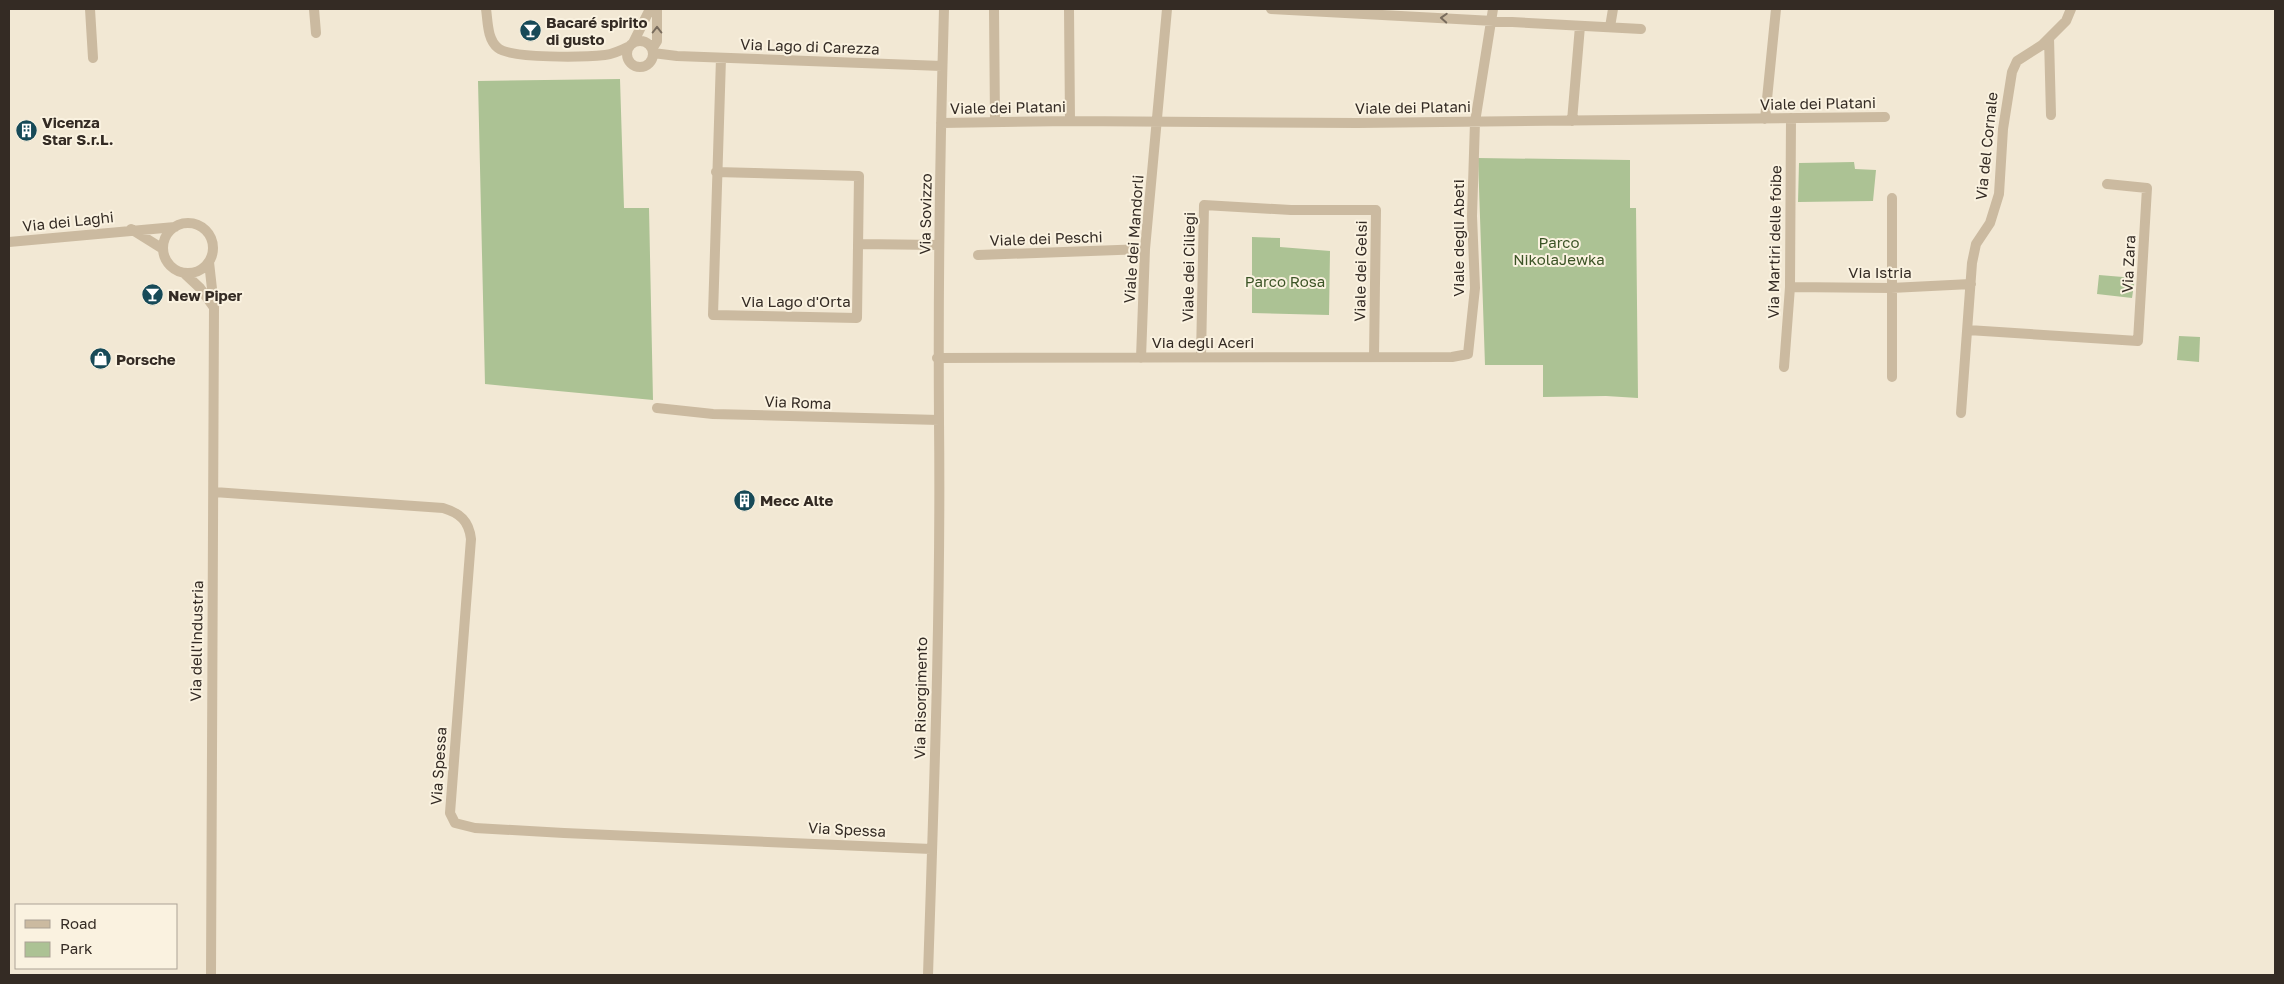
<svg xmlns="http://www.w3.org/2000/svg" width="2284" height="984" viewBox="0 0 2284 984" font-family="'Golos Text',sans-serif">
	<style>
		.green { fill: #acc294 }
		.lines { fill: none; stroke-linecap: round; stroke-linejoin: round }
		.minor { stroke: #cbbaa0; stroke-width: 10 }
		.oneway { stroke: #786b5c }
		.labels { text-anchor: middle; dominant-baseline: central; stroke-width: 4; stroke-linejoin: round; paint-order: stroke }
		.poi-label { font-size: 15px; font-weight: bold; fill: #342b24; stroke: #faf2e0; text-anchor: start }
		.street-label { font-size: 15px; fill: #342b24; stroke: #faf2e0 }
		.park-label { font-size: 15px; fill: #3c5426; stroke: #faf2e0 }
	</style>
	<rect width="100%" height="100%" fill="#f2e8d4"/>
	<path class="green" d="M620,79L624,208H649L653,400L485,384L478,81Z
		M1478,158L1630,160V208H1636L1638,398L1606,396L1543,397V365H1485Z
		M1854,162L1855,169L1876,170L1873,201L1798,202L1799,163Z
		M1252,237L1280,238V247L1330,251L1329,315L1252,313Z
		M2099,275L2135,278L2132,298L2097,294Z
		M2179,336L2200,337L2199,362L2177,360Z"/>
	<g class="lines">
		<path class="minor" d="M90,9L93,58
			M314,9L316,33
			M486,9C488,22 487,39 498,48C512,59 586,57 605,55C614,54 622,50 630,46
			M994,9L995,121
			M1069,9L1070,121
			M1271,9L1641,29
			M1610,27L1613,9
			M2049,38L2051,115
			M627 54a13 13 0 1 1 26 0a13 13 0 1 1-26 0Z
			M633,43L650,9
			M652,49L657,41V9
			M653,53L677,56L942,66
			M1765,119L1776,9
			M1572,121L1580,26
			M941,123L1070,121L1357,123L1885,117
			M716,172L859,176L857,318L713,315L721,58
			M1892,198V377
			M163 248a25 25 0 1 1 50 0a25 25 0 1 1-50 0Z
			M131,229L163,249
			M9,242L175,227
			M858,244L939,245
			M978,255L1145,249
			M209,262L214,307L211,975
			M184,273L200,288L213,306
			M1790,287L1891,288L1971,284
			M1968,330L2138,341L2147,188L2107,184
			M1201,357L1204,205L1291,210H1376L1374,357
			M937,358L1452,357L1468,354L1475,288L1472,216L1475,122L1493,9
			M1141,358L1145,249L1167,9
			M1784,367L1790,287L1791,118
			M657,408L713,414L939,420
			M1961,413L1972,263L1976,244L1990,223L1999,194L2003,129L2012,72L2017,61L2042,45L2066,21L2071,9
			M214,492L443,508C460,513 469,521 471,539L450,813L455,823L475,828L564,833L931,849
			M928,975C934,791 941,606 939,422C938,284 940,146 944,9"/>
	</g>
	<defs><path id="oneway-chevron" d="M-2-3.5L2.5 0L-2 3.5" fill="none" stroke-width="1.6" stroke-linecap="round" stroke-linejoin="round" transform="scale(1.25)"/></defs>
	<g class="oneway">
		<use href="#oneway-chevron" transform="translate(1444 18) rotate(-177)"/>
		<use href="#oneway-chevron" transform="translate(657 30) rotate(-90)"/>
	</g>
	<defs>
		<symbol id="bar-disc" viewBox="-11 -11 22 22"><circle r="9.5" fill="#174a58" stroke="#faf2e0"/><path d="M-6-5H6L.8 .8V4.5H3.5V6h-7V4.5H-.8V.8Z" fill="#fff"/></symbol>
		<symbol id="building-disc" viewBox="-11 -11 22 22"><circle r="9.5" fill="#174a58" stroke="#faf2e0"/><path d="M-4-6H4V6H1V3H-1V6H-4ZM-2.5-4.3h1.7v1.8h-1.7ZM.8-4.3h1.7v1.8H.8ZM-2.5-1h1.7V.8h-1.7ZM.8-1h1.7V.8H.8Z" fill="#fff"/></symbol>
		<symbol id="shop-disc" viewBox="-11 -11 22 22"><circle r="9.5" fill="#174a58" stroke="#faf2e0"/><path d="M-5-2.5h2.3a2.7 3.5 0 0 1 5.4 0H5L5.5 6h-11ZM-1.5-2.5h3a1.5 2.3 0 0 0-3 0Z" fill="#fff"/></symbol>
	</defs>
	<g fill-rule="evenodd">
		<use href="#bar-disc" x="518" y="18" width="25" height="25"/>
		<use href="#building-disc" x="14" y="118" width="25" height="25"/>
		<use href="#bar-disc" x="140" y="282" width="25" height="25"/>
		<use href="#shop-disc" x="88" y="346" width="25" height="25"/>
		<use href="#building-disc" x="732" y="488" width="25" height="25"/>
	</g>
	<g class="labels">
		<g class="poi-label">
			<text x="546" y="22">Bacaré spirito<tspan x="546" dy="17">di gusto</tspan></text>
			<text x="42" y="122">Vicenza<tspan x="42" dy="17">Star S.r.L.</tspan></text>
			<text x="168" y="295">New Piper</text>
			<text x="116" y="359">Porsche</text>
			<text x="760" y="500">Mecc Alte</text>
		</g>
		<g class="street-label">
			<text transform="translate(810 46) rotate(2)">Via Lago di Carezza</text>
			<text transform="translate(1818 103) rotate(-1)">Viale dei Platani</text>
			<text transform="translate(1008 107) rotate(-1)">Viale dei Platani</text>
			<text transform="translate(1413 107) rotate(-1)">Viale dei Platani</text>
			<text transform="translate(1986 146) rotate(-84)">Via del Cornale</text>
			<text transform="translate(925 214) rotate(-89)">Via Sovizzo</text>
			<text transform="translate(68 221) rotate(-6)">Via dei Laghi</text>
			<text transform="translate(1046 238) rotate(-2)">Viale dei Peschi</text>
			<text transform="translate(1458 238) rotate(-90)">Viale degli Abeti</text>
			<text transform="translate(1133 239) rotate(-86)">Viale dei Mandorli</text>
			<text transform="translate(1774 242) rotate(-89)">Via Martiri delle foibe</text>
			<text transform="translate(2128 264) rotate(-87)">Via Zara</text>
			<text transform="translate(1188 267) rotate(-89)">Viale dei Ciliegi</text>
			<text transform="translate(1360 271) rotate(-89)">Viale dei Gelsi</text>
			<text x="1880" y="272">Via Istria</text>
			<text x="796" y="301">Via Lago d'Orta</text>
			<text x="1203" y="342">Via degli Aceri</text>
			<text transform="translate(798 402) rotate(2)">Via Roma</text>
			<text transform="translate(196 641) rotate(-89)">Via dell'Industria</text>
			<text transform="translate(920 698) rotate(-89)">Via Risorgimento</text>
			<text transform="translate(438 766) rotate(-86)">Via Spessa</text>
			<text transform="translate(847 829) rotate(3)">Via Spessa</text>
		</g>
		<g class="park-label">
			<text x="1559" y="242">Parco<tspan x="1559" dy="17">NikolaJewka</tspan></text>
			<text x="1285" y="281">Parco Rosa</text>
		</g>
	</g>
	<rect width="2284" height="984" fill="none" stroke="#342b24" stroke-width="20"/>
	<rect x="15" y="904" width="162" height="65" fill="#faf2e0" stroke="#aba295"/>
	<rect x="25" y="920" width="25" height="8" fill="#cbbaa0" stroke="#aba295"/>
	<text x="60" y="929" font-size="15" fill="#342b24">Road</text>
	<rect x="25" y="942" width="25" height="15" fill="#acc294" stroke="#aba295"/>
	<text x="60" y="954" font-size="15" fill="#342b24">Park</text>
</svg>
